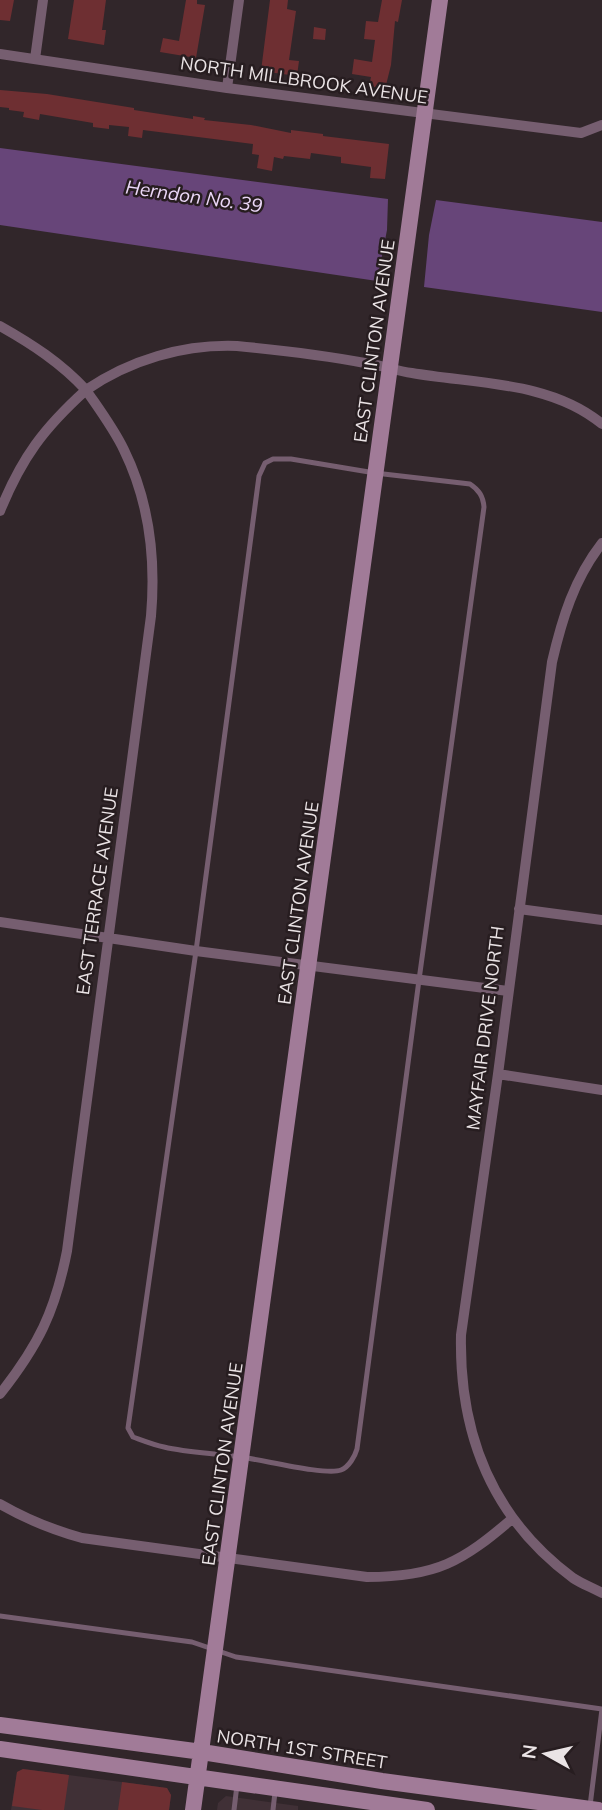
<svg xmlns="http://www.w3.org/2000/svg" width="602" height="1810" viewBox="0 0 602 1810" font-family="Mulish,sans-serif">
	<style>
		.built { fill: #403036 }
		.water { fill: #674579 }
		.building { fill: #6e2f32 }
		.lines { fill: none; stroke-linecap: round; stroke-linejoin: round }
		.lane { stroke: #765e70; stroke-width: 5 }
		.street { stroke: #765e70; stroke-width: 10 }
		.secondary { stroke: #a17b98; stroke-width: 16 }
		.labels { text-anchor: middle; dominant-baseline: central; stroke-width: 5; stroke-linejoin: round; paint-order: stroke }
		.street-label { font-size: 18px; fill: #eae3e5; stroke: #271d20 }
		.water-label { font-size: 19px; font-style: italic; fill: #ecd8f8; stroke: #271d20 }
	</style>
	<rect width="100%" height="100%" fill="#31262a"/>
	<path class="built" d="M23,1769L167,1788L171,1795L169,1810H11L17,1772Z
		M226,1796L298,1806V1810H217L218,1803Z"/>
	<path class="water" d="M0,148L388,199L387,230L377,281L0,225Z
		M436,200L602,222V312L424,287L429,235Z"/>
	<path class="building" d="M0,0H14L10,21L0,20Z
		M74,0H106L102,30H106L104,45L68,39Z
		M186,0H197V4L205,5L196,58L160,52L163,38L179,41Z
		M270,0H288L287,9L296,11L289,60L299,61L297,76L261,71Z
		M382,0H402L398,22L395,21L391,65L385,89L369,86L371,77L352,74L354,59L372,62L375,40L364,39L366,21L378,22Z
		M314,27L326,29L325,40L313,39Z
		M0,90L47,94L134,108V110L193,119V116L205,118L204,120L251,125L291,133V130L323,134V136L389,144L385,179L370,178L371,167L341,163V157L311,153L310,159L284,156L283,159L274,157L272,171L257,168L259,155L252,154L253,144L143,130L142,138L128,136L129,127L109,125V129L93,127V123L40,114L39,120L23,117L24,112L9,110V108L0,107Z
		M23,1769L69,1775L64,1810H42L12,1806L17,1772Z
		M122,1782L167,1788L171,1795L169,1810H118Z"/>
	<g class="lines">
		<path class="lane" d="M273,459H291L375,473L470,484C479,490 483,496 484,507L419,980L357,1449C355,1456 349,1467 341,1470C326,1476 260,1459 240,1457C215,1453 189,1453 164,1447C154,1445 144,1441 133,1437L128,1428L196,951L259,476L265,463Z
			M0,1616L192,1642L236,1657L602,1709
			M590,1806L602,1709
			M234,1810L237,1785
			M273,1810L275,1792"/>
		<path class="street" d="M0,54L227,88L581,133L602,125
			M35,59L43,0
			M227,88L239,0
			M0,326C32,344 61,363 86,390C130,360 183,344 237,346C279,350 323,355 365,363C381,365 396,371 412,373C476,384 550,381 602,424
			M0,511C22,457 44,428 86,390C99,409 114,429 124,450C150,503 156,558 151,616L67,1251C55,1312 38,1346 0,1394
			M602,543C574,579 562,619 552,662L498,1074L461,1335C459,1434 492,1518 573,1578C582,1584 593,1588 602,1593
			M519,909L602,920
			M0,922L196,951L508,991
			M498,1074L602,1090
			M0,1504C26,1519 53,1530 82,1538L367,1577C436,1577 462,1562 513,1518"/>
		<path class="secondary" d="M0,1725L202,1752L382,1781L598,1810
			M0,1749L427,1810
			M193,1810L440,0"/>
	</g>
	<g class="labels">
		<g class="street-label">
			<text transform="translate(304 80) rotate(8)">NORTH MILLBROOK AVENUE</text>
			<text transform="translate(374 341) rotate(-82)">EAST CLINTON AVENUE</text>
			<text transform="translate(97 891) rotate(-82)">EAST TERRACE AVENUE</text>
			<text transform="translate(298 903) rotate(-82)">EAST CLINTON AVENUE</text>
			<text transform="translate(485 1028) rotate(-83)">MAYFAIR DRIVE NORTH</text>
			<text transform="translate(222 1464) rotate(-82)">EAST CLINTON AVENUE</text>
			<text transform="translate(302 1749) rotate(9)">NORTH 1ST STREET</text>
		</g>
		<g class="water-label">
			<text transform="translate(194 196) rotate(8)">Herndon No. 39</text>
		</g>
	</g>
	<g transform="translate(546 1754) rotate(278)" stroke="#271d20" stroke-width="5" paint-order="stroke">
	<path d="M0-5L12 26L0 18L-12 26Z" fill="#eae3e5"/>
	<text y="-10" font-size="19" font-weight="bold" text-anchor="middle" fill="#eae3e5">N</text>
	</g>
</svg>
